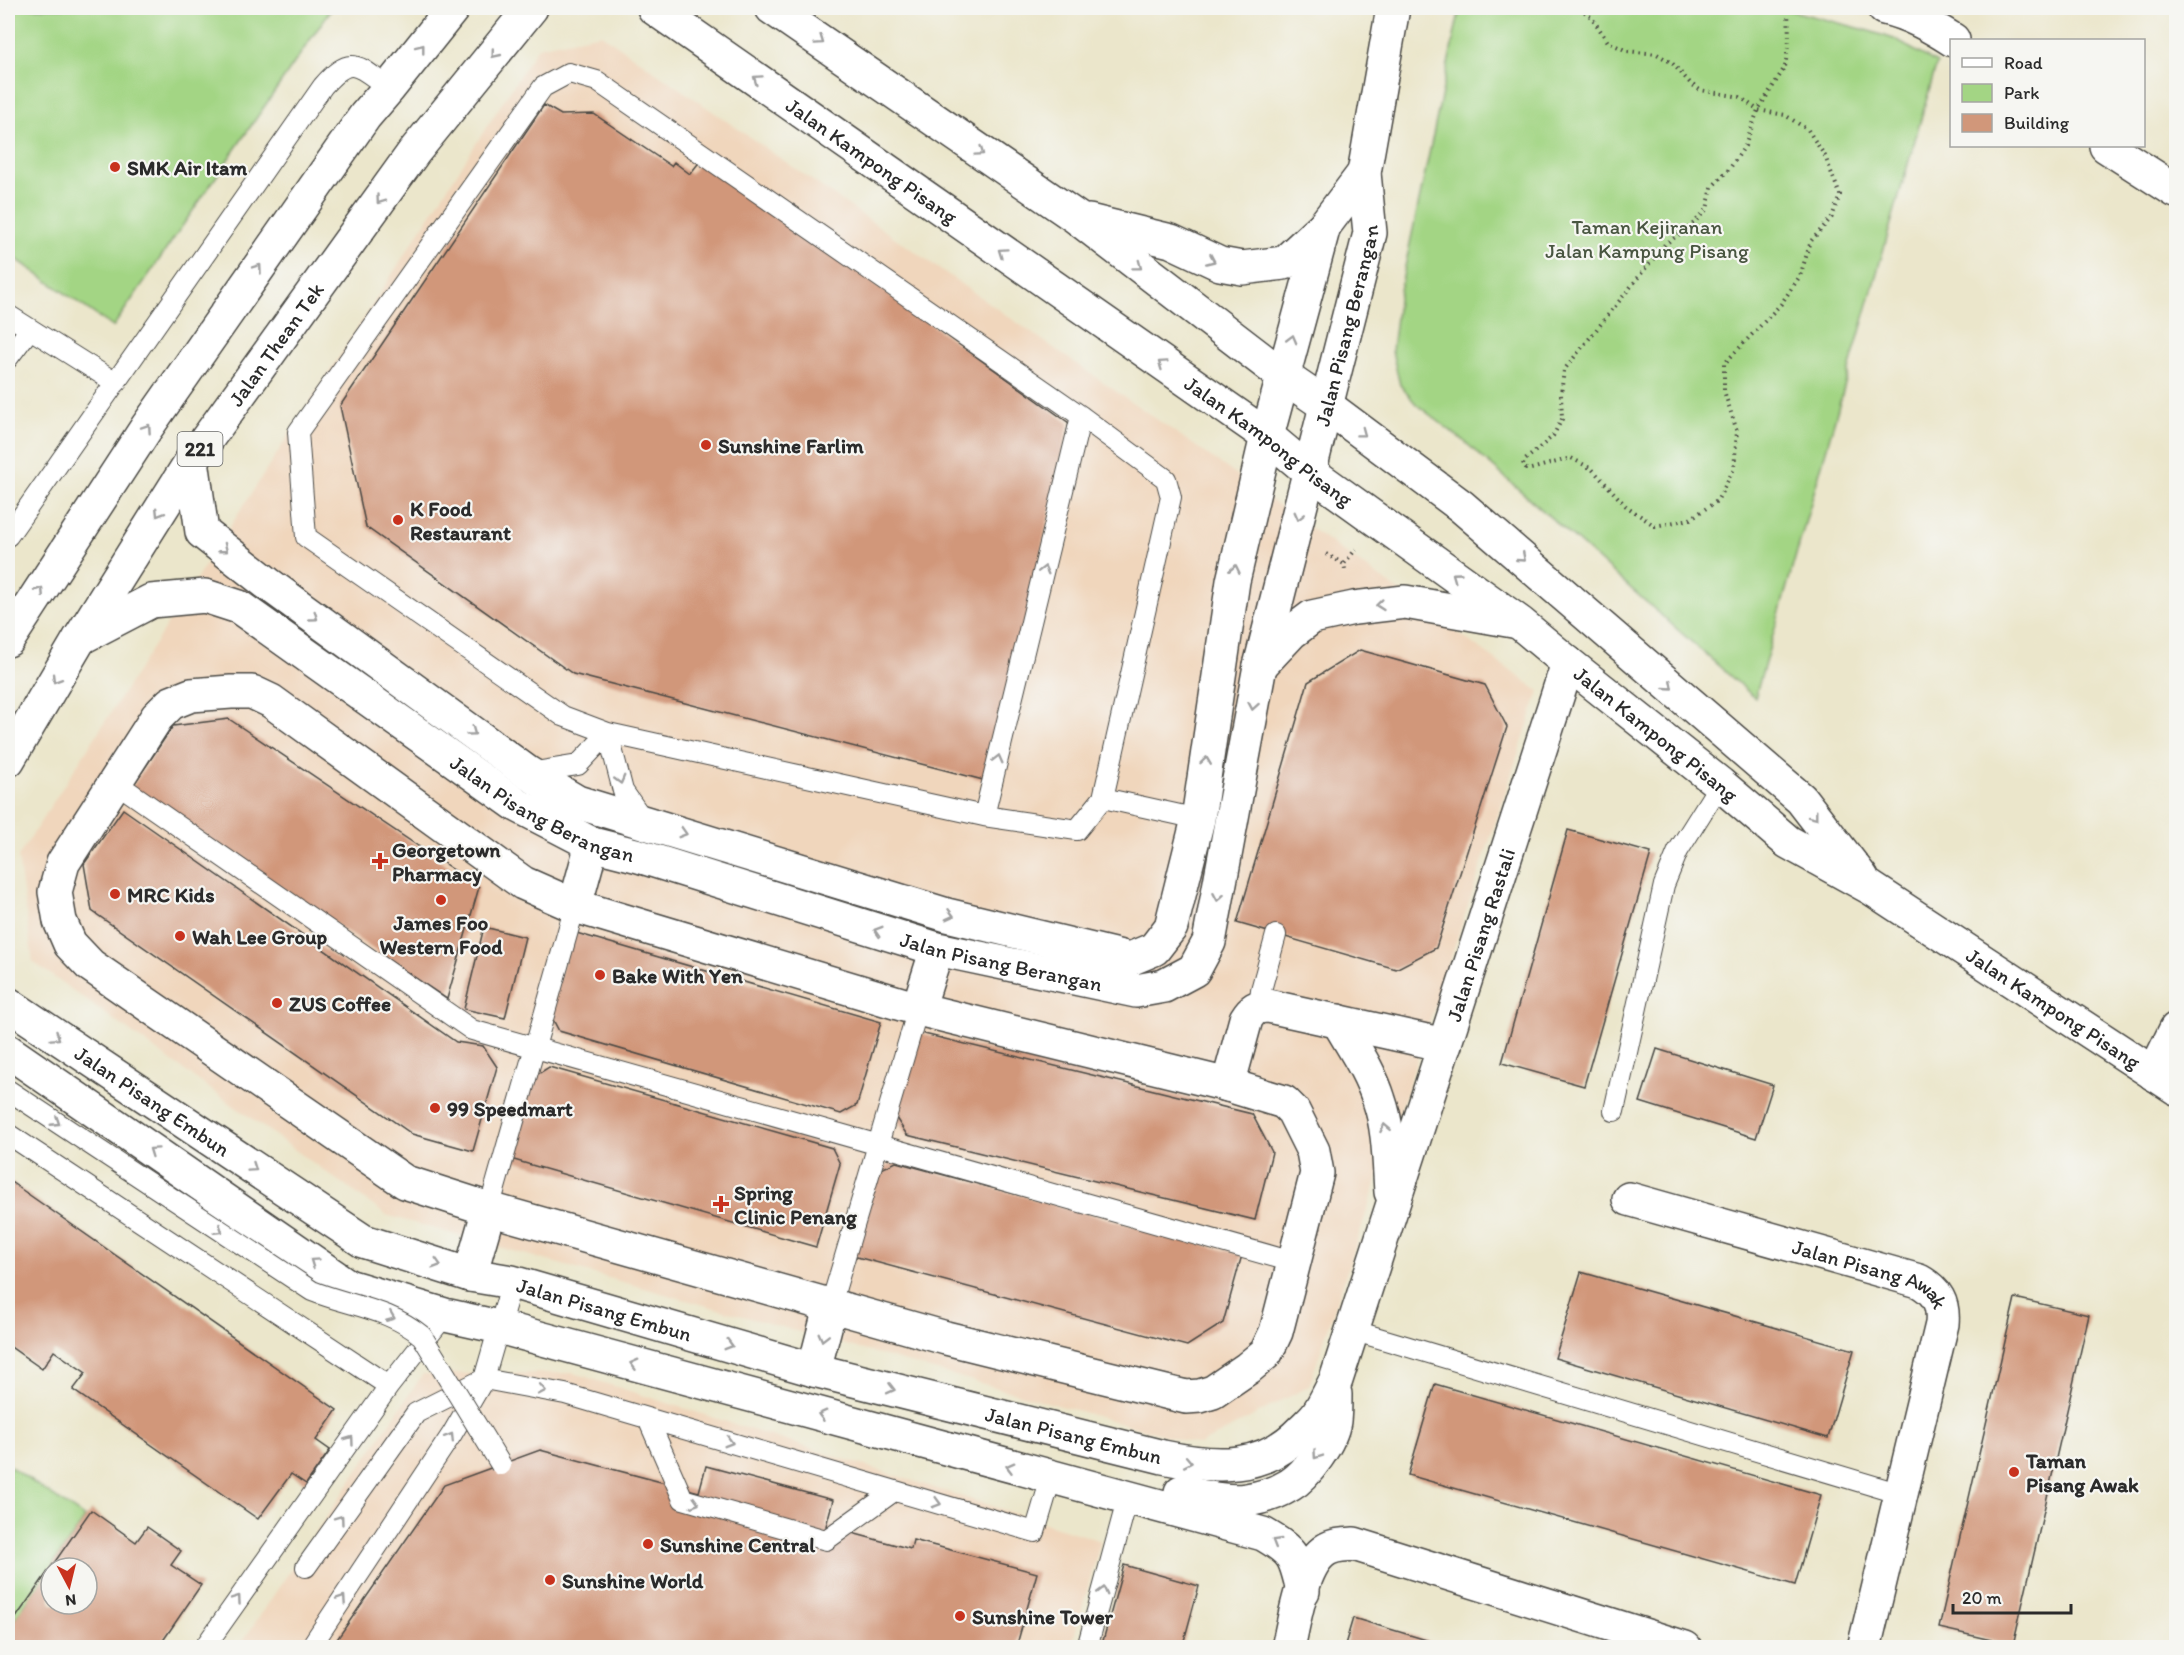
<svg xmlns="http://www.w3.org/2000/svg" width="2184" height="1655" viewBox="0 0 2184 1655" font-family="Itim,sans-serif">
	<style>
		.built { fill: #f0d6bc }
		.green { fill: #a3d584; stroke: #678058; stroke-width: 1.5 }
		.building { fill: #d1977a; fill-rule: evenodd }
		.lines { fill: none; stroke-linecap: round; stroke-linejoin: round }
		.service-casing { stroke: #484743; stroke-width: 22 }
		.minor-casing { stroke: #484743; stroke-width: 36 }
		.tertiary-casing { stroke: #484743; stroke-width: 36 }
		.secondary-casing { stroke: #484743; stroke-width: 36 }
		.primary-casing { stroke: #484743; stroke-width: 36 }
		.path { stroke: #484743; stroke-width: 4; stroke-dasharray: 1.5 4.5; stroke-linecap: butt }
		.service { stroke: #fff; stroke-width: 20 }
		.minor { stroke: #fff; stroke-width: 33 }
		.tertiary { stroke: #fff; stroke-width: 33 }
		.secondary { stroke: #fff; stroke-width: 33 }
		.primary { stroke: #fff; stroke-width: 33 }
		.service-bridge-casing { stroke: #484743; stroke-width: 22; stroke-linecap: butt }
		.service-bridge { stroke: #fff; stroke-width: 20 }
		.oneway { stroke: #a0a0a0 }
		.poi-dot { fill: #c8321e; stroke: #f6f6f2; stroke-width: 2 }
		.labels { text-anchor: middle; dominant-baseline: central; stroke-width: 4.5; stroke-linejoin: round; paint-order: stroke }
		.shield { fill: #f6f6f2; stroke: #686867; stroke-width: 1.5 }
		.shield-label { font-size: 20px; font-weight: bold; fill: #2b2b2b }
		.street-label { font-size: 21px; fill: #2b2b2b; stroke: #f6f6f2 }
		.poi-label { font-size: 21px; font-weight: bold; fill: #2b2b2b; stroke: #f6f6f2; text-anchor: start }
		.park-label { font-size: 21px; fill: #495641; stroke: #f6f6f2 }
	</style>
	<rect width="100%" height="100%" fill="#f6f6f2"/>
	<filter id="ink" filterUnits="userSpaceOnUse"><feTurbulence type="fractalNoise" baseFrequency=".0167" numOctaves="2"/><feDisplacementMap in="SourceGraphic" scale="12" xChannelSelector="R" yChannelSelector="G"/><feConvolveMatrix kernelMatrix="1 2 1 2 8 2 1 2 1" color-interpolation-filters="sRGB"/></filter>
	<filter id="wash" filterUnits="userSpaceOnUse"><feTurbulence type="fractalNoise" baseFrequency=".008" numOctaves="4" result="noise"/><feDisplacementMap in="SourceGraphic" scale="24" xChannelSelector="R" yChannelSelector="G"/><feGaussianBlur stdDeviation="1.35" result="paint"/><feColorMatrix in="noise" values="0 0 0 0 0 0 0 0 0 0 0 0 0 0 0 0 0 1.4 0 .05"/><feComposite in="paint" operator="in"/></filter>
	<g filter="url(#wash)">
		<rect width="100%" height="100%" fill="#ebe6cb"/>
		<path class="built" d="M601,34L1211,457L1539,691L1309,1386L1199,1445L386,1215L33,962L18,857L538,47Z
			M573,1373L1101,1541L1071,1647L238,1648L423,1374Z"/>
		<path class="green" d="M8,8H332L113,327L8,253Z
			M1460,8H1781L1866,30L1894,39L1937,63L1755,698L1465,442L1416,404L1400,385L1392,351L1398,300Z
			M8,1465L85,1518L8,1629Z"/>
		<g id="blocks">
			<path class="building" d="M544,105L561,115L594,114L671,166L674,162L690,174L701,160L1069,423L991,782L573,674L366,527L340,406Z
				M1360,650L1485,685L1507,727L1436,948L1396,969L1237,923L1308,682Z
				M229,719L479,887L447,999L132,787L173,726Z
				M123,809L456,1042L483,1046L497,1067L473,1151L412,1134L92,911L84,864Z
				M1568,830L1651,853L1584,1086L1502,1063Z
				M484,927L525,937L505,1018L464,1009Z
				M573,932L881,1022L857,1105L841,1114L559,1031L549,1012Z
				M916,1032L1252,1114L1272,1152L1255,1220L907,1135L894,1115Z
				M1657,1049L1773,1085L1756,1138L1640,1102Z
				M549,1067L832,1148L840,1164L816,1247L507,1158L530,1079Z
				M896,1162L1242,1255L1223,1323L1187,1346L853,1256L875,1172Z
				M8,1180L337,1410L316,1440L330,1450L306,1484L291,1474L258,1519L73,1390L86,1373L54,1351L42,1369L8,1345Z
				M1581,1272L1854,1350L1828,1438L1555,1358Z
				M2015,1298L2089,1315L2013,1645L1939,1628Z
				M1435,1384L1821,1495L1795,1585L1408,1475Z
				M540,1450L699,1492L706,1466L833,1500L826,1526L911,1549L913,1540L1037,1573L1016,1648H331L444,1485Z
				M91,1510L136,1542L147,1527L181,1551L171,1565L201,1585L158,1648H8V1629ZM51,1568H87V1604H51Z
				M1124,1565L1199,1586L1182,1648H1101Z
				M1353,1618L1450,1647V1648H1344Z"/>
		</g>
	</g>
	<g filter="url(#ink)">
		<use href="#blocks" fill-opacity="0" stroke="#484743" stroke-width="1.5"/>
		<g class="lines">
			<defs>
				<path id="service" d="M569,73L597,81L1081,416L1166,479L1171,497L1103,798L1077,830L984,816L608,733L563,716L306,537L298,432L543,87Z
					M8,315L116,383
					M8,358L30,329
					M8,536L323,86C353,52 358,67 389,88
					M608,733L623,791L644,821
					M529,773L578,765L608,733
					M115,782L472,1030L1293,1262
					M1103,798L1198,819
					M984,816L1081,416
					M1259,1006L1261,990L1276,935
					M1614,1111L1664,885L1678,851L1720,784
					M8,1134L389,1386
					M489,1209L575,906
					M831,1304L918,1009
					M1352,1330L1901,1494
					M648,1419L683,1499L826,1540L894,1491
					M306,1567L416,1413L484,1379L565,1394L1035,1532L1051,1478
					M204,1648L389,1386L445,1315
					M310,1648L452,1434L484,1379L512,1282
					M1087,1648L1128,1497"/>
				<g id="minor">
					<path d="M1884,8C1910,14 1931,26 1953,40"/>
					<path d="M2106,146L2176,191"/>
					<path d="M231,692H252L271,701L523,883L575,906L918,1009L1228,1085L1284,1102L1293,1111L1313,1151L1317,1173L1276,1332L1266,1353L1248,1368L1213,1392L1200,1396L1186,1397L946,1338L489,1209L405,1182L90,965L70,944L60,921L55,892L63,863L157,717L171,703L191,695Z"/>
					<path d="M575,906L592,844"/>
					<path id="s1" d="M8,1004L363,1241L470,1275L512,1282L814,1370L1163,1457C1215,1468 1263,1471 1302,1430C1308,1424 1314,1419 1318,1413C1325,1403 1330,1391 1336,1380L1568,663"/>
					<path d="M918,1009L937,949"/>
					<path d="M1338,1021C1353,1047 1370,1071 1379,1100C1389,1128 1389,1161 1391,1192"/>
					<path d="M8,1051L348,1286L445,1315L499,1327L1263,1534C1294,1552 1295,1556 1303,1591"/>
					<path d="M2154,1074L2176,1029"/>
					<path d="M1228,1085L1246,1019C1252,1009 1257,1006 1268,1006L1445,1045"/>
					<path id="s2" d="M1629,1199L1919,1281C1937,1291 1944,1303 1942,1324L1864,1648"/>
					<path d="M470,1275L489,1209"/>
					<path d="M814,1370L831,1304"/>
					<path d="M1181,1492C1202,1496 1225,1503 1246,1500C1261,1498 1277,1493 1290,1485C1307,1475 1331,1441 1334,1421C1335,1412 1335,1403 1335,1394"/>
				</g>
				<g id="tertiary">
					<path d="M192,460L202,532L267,583L528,773L577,802L947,915L1130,959L1154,949L1171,927L1198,819L1233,581L1267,436L1324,226L1364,173"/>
					<path id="s3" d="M80,638L151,601L205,596L239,607L517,805L592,844L639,856L937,949L1136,991L1164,986L1194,970L1209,942L1260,666L1370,233L1364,173L1393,8"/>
					<path d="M1288,1648C1294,1622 1302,1568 1323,1552C1332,1544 1343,1545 1354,1544L1685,1648"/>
				</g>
				<g id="secondary">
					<path id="s4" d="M654,8L1267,436L1310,472L1520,623L1568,663L1720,784L1788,842L1871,888L2176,1088"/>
					<path d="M772,8L1076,217L1283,376L1327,406L1461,506L1801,799L1862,878"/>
					<path d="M1089,221L1171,241L1220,264L1242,268L1284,263L1324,226"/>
					<path d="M1260,666L1292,632L1312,617L1354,608L1405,602L1513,621"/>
				</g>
				<g id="primary">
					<path d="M8,640L147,427L365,116L389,88L453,8"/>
					<path id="s5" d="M8,760L80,638L192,460L414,152L531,8"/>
				</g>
			</defs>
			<use href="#service" class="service-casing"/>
			<use href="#minor" class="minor-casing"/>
			<use href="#tertiary" class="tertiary-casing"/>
			<use href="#secondary" class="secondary-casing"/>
			<use href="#primary" class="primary-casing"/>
			<path class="path" d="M1580,8L1592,18L1608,42L1627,51L1657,54L1672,63L1691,84L1700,90L1740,97L1758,110L1785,115L1808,130L1825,156L1840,195L1832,217L1811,241L1800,276L1781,304L1724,364V391L1737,431L1734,469L1717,501L1690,519L1655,526L1626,506L1592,469L1571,458L1531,469H1526L1523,465L1524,461L1553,436L1562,419L1561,394L1564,370L1665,244L1690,227L1707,209L1712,187L1730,168L1745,146L1758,110L1785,67L1789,40L1788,8
				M1326,554L1344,564
				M1345,569L1344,564L1356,549"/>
			<use href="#service" class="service"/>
			<use href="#minor" class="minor"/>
			<use href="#tertiary" class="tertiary"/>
			<use href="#secondary" class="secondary"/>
			<use href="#primary" class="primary"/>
			<defs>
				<path id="service-bridge" d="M8,1090L312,1291C350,1306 390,1309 422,1336L501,1465"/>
			</defs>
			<use href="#service-bridge" class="service-bridge-casing"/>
			<use href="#service-bridge" class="service-bridge"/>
		</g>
		<defs><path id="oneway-chevron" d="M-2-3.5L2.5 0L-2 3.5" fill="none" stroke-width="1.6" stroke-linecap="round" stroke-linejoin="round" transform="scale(1.5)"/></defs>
		<g class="oneway">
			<use href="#oneway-chevron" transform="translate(820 41) rotate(35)"/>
			<use href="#oneway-chevron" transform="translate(421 48) rotate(-52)"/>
			<use href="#oneway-chevron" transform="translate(495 54) rotate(129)"/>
			<use href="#oneway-chevron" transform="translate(757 79) rotate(-145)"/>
			<use href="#oneway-chevron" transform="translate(980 152) rotate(35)"/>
			<use href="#oneway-chevron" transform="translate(380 200) rotate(126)"/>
			<use href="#oneway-chevron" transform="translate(1002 252) rotate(-145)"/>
			<use href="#oneway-chevron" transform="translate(1211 260) rotate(24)"/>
			<use href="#oneway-chevron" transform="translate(1138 266) rotate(37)"/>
			<use href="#oneway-chevron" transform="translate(258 268) rotate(-55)"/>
			<use href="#oneway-chevron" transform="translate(1292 339) rotate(-75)"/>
			<use href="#oneway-chevron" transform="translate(1162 364) rotate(-145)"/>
			<use href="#oneway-chevron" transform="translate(147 428) rotate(-56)"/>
			<use href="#oneway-chevron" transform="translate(1362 433) rotate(37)"/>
			<use href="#oneway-chevron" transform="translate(159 513) rotate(122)"/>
			<use href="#oneway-chevron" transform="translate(1299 516) rotate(104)"/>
			<use href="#oneway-chevron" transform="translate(224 549) rotate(38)"/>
			<use href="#oneway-chevron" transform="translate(1522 558) rotate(41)"/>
			<use href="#oneway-chevron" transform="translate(1235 569) rotate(-78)"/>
			<use href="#oneway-chevron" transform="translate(1044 570) rotate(-76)"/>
			<use href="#oneway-chevron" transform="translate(1456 576) rotate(-144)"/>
			<use href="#oneway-chevron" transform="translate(40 591) rotate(-57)"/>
			<use href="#oneway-chevron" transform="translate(1380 605) rotate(174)"/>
			<use href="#oneway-chevron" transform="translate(314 617) rotate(36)"/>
			<use href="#oneway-chevron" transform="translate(56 679) rotate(121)"/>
			<use href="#oneway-chevron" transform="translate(1669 686) rotate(41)"/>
			<use href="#oneway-chevron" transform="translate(1253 706) rotate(100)"/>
			<use href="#oneway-chevron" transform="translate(472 732) rotate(36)"/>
			<use href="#oneway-chevron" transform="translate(998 759) rotate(-76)"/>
			<use href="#oneway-chevron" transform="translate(1206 761) rotate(-82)"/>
			<use href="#oneway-chevron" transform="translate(620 780) rotate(75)"/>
			<use href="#oneway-chevron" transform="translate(1814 816) rotate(52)"/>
			<use href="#oneway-chevron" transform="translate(683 833) rotate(17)"/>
			<use href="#oneway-chevron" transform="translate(1218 897) rotate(100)"/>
			<use href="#oneway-chevron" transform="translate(950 915) rotate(15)"/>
			<use href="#oneway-chevron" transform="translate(878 931) rotate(-163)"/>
			<use href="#oneway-chevron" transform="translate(56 1037) rotate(34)"/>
			<use href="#oneway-chevron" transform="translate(56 1122) rotate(33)"/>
			<use href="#oneway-chevron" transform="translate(1385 1128) rotate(-101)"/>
			<use href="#oneway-chevron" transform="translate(153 1151) rotate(-145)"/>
			<use href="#oneway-chevron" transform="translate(253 1168) rotate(34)"/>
			<use href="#oneway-chevron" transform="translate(219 1230) rotate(33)"/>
			<use href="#oneway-chevron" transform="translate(314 1262) rotate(-145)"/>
			<use href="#oneway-chevron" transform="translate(437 1264) rotate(17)"/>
			<use href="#oneway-chevron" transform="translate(391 1317) rotate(22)"/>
			<use href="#oneway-chevron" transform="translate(823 1337) rotate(104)"/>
			<use href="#oneway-chevron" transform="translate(729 1345) rotate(16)"/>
			<use href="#oneway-chevron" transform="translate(634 1364) rotate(-165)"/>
			<use href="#oneway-chevron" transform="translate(891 1389) rotate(14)"/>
			<use href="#oneway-chevron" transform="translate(542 1390) rotate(11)"/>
			<use href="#oneway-chevron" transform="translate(822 1415) rotate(-165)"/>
			<use href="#oneway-chevron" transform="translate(450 1437) rotate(-58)"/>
			<use href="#oneway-chevron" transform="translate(350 1440) rotate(-54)"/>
			<use href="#oneway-chevron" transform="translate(729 1442) rotate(16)"/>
			<use href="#oneway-chevron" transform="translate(1317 1455) rotate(125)"/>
			<use href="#oneway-chevron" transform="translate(1188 1462) rotate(11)"/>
			<use href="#oneway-chevron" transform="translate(1010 1467) rotate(-165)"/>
			<use href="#oneway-chevron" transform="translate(695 1503) rotate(16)"/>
			<use href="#oneway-chevron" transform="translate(937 1503) rotate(16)"/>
			<use href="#oneway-chevron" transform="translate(340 1519) rotate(-54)"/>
			<use href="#oneway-chevron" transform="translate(1276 1542) rotate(-149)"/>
			<use href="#oneway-chevron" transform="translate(1103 1591) rotate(-75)"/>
			<use href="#oneway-chevron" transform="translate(237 1599) rotate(-55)"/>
			<use href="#oneway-chevron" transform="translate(342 1599) rotate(-56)"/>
		</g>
	</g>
	<g class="poi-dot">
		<circle cx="115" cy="167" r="6"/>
		<circle cx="706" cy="445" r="6"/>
		<circle cx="398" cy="520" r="6"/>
		<path d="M377 852h6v6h6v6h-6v6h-6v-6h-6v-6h6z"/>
		<circle cx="115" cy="894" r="6"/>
		<circle cx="441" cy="900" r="6"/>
		<circle cx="180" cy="936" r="6"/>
		<circle cx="600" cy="975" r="6"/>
		<circle cx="277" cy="1003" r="6"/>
		<circle cx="435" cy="1108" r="6"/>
		<path d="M718 1195h6v6h6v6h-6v6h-6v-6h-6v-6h6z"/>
		<circle cx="2014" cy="1472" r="6"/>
		<circle cx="648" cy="1544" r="6"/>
		<circle cx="550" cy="1580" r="6"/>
		<circle cx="960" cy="1616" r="6"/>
	</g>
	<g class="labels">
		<rect class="shield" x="177.5" y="432" width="45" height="34" rx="4.5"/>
		<g class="shield-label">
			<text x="200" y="449">221</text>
		</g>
		<g class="street-label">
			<text stroke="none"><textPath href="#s4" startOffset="266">Jalan Kampong Pisang</textPath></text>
			<text stroke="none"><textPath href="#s3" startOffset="1886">Jalan Pisang Berangan</textPath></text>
			<text stroke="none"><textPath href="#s5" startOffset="495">Jalan Thean Tek</textPath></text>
			<text stroke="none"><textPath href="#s4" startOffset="752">Jalan Kampong Pisang</textPath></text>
			<text stroke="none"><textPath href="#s4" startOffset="1238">Jalan Kampong Pisang</textPath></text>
			<text stroke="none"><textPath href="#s3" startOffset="536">Jalan Pisang Berangan</textPath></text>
			<text stroke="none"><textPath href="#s1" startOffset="1934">Jalan Pisang Rastali</textPath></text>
			<text stroke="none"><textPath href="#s3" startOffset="1022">Jalan Pisang Berangan</textPath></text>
			<text stroke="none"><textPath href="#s4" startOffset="1722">Jalan Kampong Pisang</textPath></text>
			<text stroke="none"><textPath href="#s1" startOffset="174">Jalan Pisang Embun</textPath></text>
			<text stroke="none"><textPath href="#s2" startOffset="254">Jalan Pisang Awak</textPath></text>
			<text stroke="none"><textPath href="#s1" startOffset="678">Jalan Pisang Embun</textPath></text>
			<text stroke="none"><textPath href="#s1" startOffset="1164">Jalan Pisang Embun</textPath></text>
		</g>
		<g class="poi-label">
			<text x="127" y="167">SMK Air Itam</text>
			<text x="718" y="445">Sunshine Farlim</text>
			<text x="410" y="508">K Food<tspan x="410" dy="24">Restaurant</tspan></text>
			<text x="392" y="849">Georgetown<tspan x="392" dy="24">Pharmacy</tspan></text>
			<text x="127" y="894">MRC Kids</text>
			<text x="441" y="922" text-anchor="middle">James Foo<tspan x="441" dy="24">Western Food</tspan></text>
			<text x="192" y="936">Wah Lee Group</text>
			<text x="612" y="975">Bake With Yen</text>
			<text x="289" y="1003">ZUS Coffee</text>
			<text x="447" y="1108">99 Speedmart</text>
			<text x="734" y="1192">Spring<tspan x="734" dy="24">Clinic Penang</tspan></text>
			<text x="2026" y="1460">Taman<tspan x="2026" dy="24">Pisang Awak</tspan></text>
			<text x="660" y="1544">Sunshine Central</text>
			<text x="562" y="1580">Sunshine World</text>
			<text x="972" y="1616">Sunshine Tower</text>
		</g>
		<g class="park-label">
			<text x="1647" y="226">Taman Kejiranan<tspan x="1647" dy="24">Jalan Kampung Pisang</tspan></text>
		</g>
	</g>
	<rect width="2184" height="1655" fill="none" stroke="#f6f6f2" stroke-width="30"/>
	<rect x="1950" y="39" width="195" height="108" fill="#f6f6f2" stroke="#a5a5a2" stroke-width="1.5"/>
	<rect x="1962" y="58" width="30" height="9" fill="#ffffff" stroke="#a5a5a2" stroke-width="1.5"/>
	<text x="2004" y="69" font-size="18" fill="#2b2b2b">Road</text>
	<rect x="1962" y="84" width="30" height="18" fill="#a3d584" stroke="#a5a5a2" stroke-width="1.5"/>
	<text x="2004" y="99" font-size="18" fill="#2b2b2b">Park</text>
	<rect x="1962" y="114" width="30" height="18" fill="#d1977a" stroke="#a5a5a2" stroke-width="1.5"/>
	<text x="2004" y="129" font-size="18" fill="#2b2b2b">Building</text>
	<g transform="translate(69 1586) rotate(173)"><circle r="28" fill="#f6f6f2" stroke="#a5a5a2" stroke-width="1.5"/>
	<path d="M0-4.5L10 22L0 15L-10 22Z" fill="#c8321e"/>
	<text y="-9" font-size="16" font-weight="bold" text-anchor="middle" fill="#2b2b2b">N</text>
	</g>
	<path d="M1953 1604v9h118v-9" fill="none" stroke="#2b2b2b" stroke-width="3"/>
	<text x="1962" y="1604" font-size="18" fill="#2b2b2b" stroke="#f6f6f2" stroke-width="4.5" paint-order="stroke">20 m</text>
</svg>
